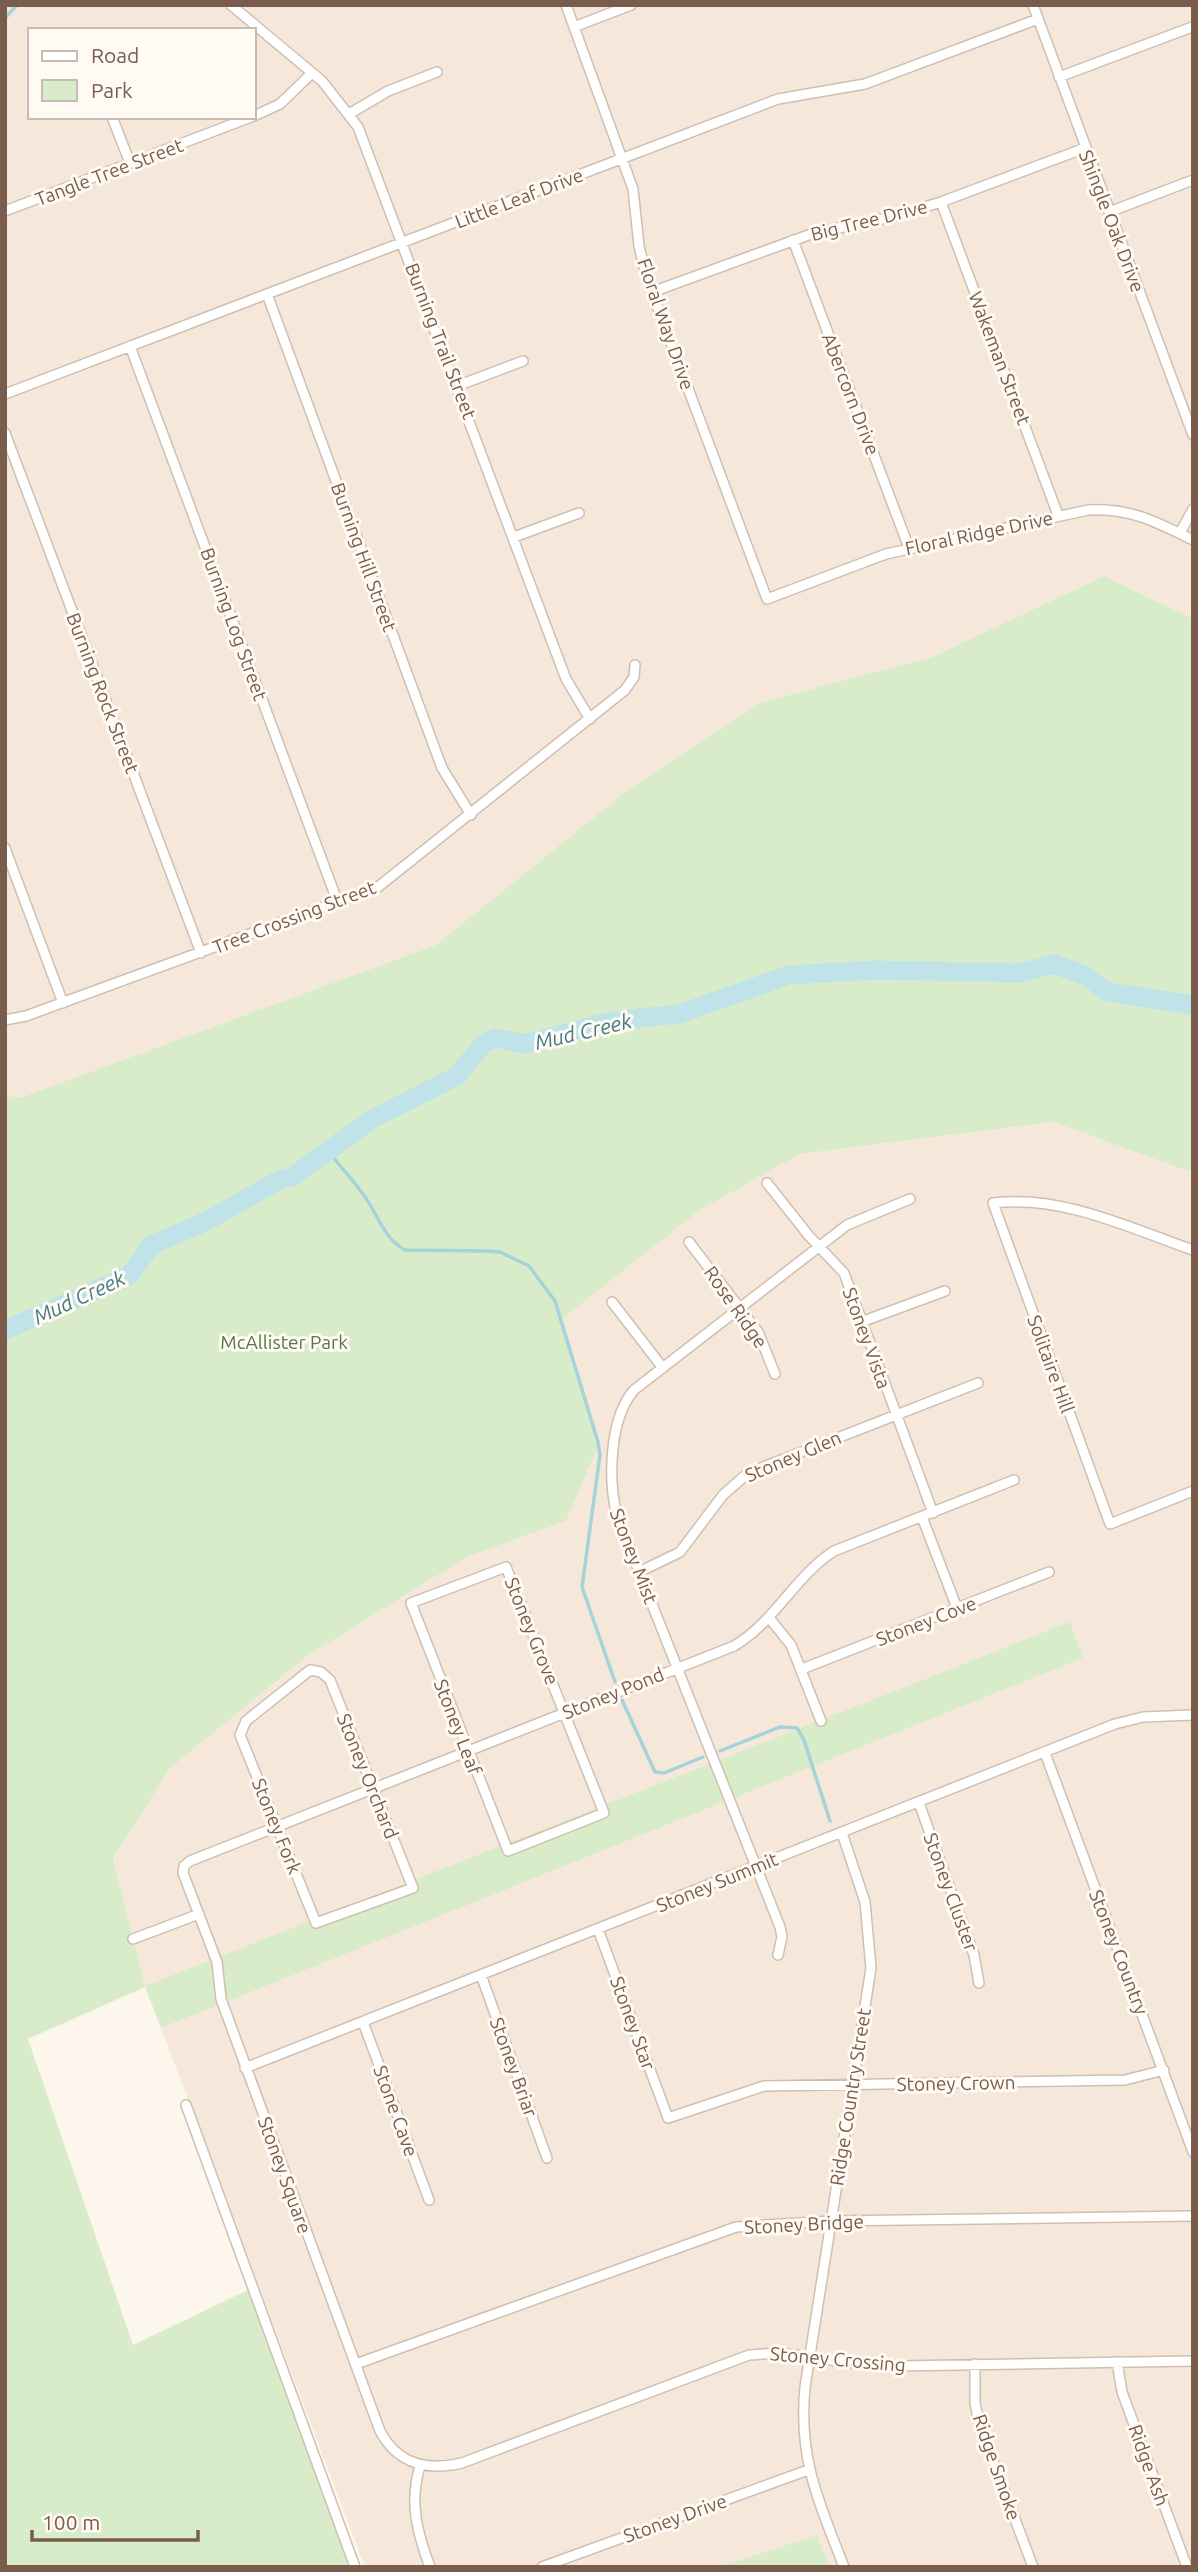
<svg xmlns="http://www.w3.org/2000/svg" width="1198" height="2572" viewBox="0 0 1198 2572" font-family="Ubuntu,sans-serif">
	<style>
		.residential { fill: #f5e8da; fill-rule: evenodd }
		.green { fill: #d8ecc9 }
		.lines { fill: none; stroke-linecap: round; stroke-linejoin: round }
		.stream { stroke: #a5d3da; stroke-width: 3.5 }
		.river { stroke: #bfe3e8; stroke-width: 19 }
		.minor-casing { stroke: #d1beb0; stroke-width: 12 }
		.minor { stroke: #fff; stroke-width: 9 }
		.labels { text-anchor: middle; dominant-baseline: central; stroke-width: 6; stroke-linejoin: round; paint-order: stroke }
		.street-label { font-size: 19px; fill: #7a5c4d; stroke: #fffaf3 }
		.park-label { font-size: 19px; fill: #537a41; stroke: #fffaf3 }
		.water-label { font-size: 21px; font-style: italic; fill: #437c86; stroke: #fffaf3 }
	</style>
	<rect width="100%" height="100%" fill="#fdf6ec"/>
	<path class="residential" d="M5,5H1193V619L1104,576L932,657L762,702L624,793L436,945L22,1097L5,1096ZM30,30H254V117H30Z
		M1053,1122L1193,1173V2567H365L161,2028L1083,1658L1070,1623L145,1987L113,1860L170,1767L307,1656L467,1557L566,1521L598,1447L561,1319L700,1210L800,1154Z"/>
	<path class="green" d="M1104,576L1193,619V1173L1053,1122L800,1154L700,1210L562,1319L598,1447L566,1521L467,1557L307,1656L170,1768L113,1859L145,1986L1070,1622L1083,1658L161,2028L145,1987L28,2039L133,2345L250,2289L350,2567H5V1096L22,1097L436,945L624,793L762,702L932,657Z
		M817,2535L829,2567H719Z"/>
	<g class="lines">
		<path class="stream" d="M5,18L17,5
			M328,1151C339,1165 352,1179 363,1194C378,1214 383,1238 405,1250L488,1251L500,1252L529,1266L555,1301L598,1442L600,1455L582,1587L615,1682
			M622,1700L655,1772L664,1773L703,1757
			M720,1751L780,1727L797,1728L804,1740L830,1821"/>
		<path class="river" d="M5,1330L130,1275L151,1245L205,1222L281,1179L292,1177L372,1119L457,1076L484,1043L496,1038L525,1044L611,1021L679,1014L789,975L877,970L1020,973L1054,964L1086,976L1108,992L1193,1005"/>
		<defs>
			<path id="minor" d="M231,5L322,81L358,127L566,679L590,719
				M566,5L633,189L639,246L647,279L767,599L886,554L1088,510C1128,507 1157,522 1193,540
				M1033,5L1193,435
				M574,27L631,5
				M1059,77L1192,27
				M349,114L388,91L437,72
				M254,116L280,104L312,73
				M112,117L130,163
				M941,202L1058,515
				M5,211L251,117
				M1109,212L1193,180
				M793,240L909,548
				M652,292L814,233L896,216L941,202L1085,148
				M267,294L442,768L471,815
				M130,346L338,903
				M457,386L523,361
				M5,394L778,99L865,84L1038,19
				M5,433L201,953
				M1180,533L1193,509
				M514,537L579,513
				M5,848L63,1003
				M5,1020L26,1016L378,887L625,690L634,677L635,665
				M767,1183L809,1236L844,1273L933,1513
				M689,1242L758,1332L775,1374
				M1193,1250C1127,1227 1063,1195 993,1203L1110,1524L1193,1491
				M612,1302L663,1368
				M861,1322L945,1291
				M1014,1480L834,1551C794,1577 776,1621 734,1646L190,1861L184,1866L183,1873L217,1962L221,1999L380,2431C398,2465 427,2471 462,2463L749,2355L779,2353L860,2364L898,2366L1193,2361
				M922,1517L957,1608
				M506,1567L604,1813L508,1851L411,1603Z
				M639,1572L680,1552L723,1495L748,1473L978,1383
				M770,1619L791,1645L821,1721
				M802,1669L1049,1572
				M310,1670L321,1672L330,1680L413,1888L316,1923L240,1735L246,1721Z
				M1045,1753L1193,2152
				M919,1803L974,1955L979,1983
				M842,1833L865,1902L871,1968L805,2387C798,2459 819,2502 844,2567
				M598,1929L668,2118L764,2086L1125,2080L1164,2070
				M133,1939L199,1914
				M778,1955L782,1937L780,1927L617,1516C608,1480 609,1419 634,1390L847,1225L910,1199
				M481,1975L547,2158
				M363,2022L429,2200
				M245,2068L1115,1724L1143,1717L1193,1715
				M186,2105L355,2567
				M1117,2362L1122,2392L1187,2567
				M356,2364L736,2227L831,2221L1193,2216
				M975,2364V2403L980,2426L1033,2567
				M420,2466C409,2502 417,2532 430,2567
				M542,2567L808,2470"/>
		</defs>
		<use href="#minor" class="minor-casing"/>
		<use href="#minor" class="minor"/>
	</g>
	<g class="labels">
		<g class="street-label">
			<text transform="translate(109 172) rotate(-21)">Tangle Tree Street</text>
			<text transform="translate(519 198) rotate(-21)">Little Leaf Drive</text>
			<text transform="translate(869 220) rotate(-14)">Big Tree Drive</text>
			<text transform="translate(1112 221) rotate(69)">Shingle Oak Drive</text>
			<text transform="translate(666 324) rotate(71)">Floral Way Drive</text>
			<text transform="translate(441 341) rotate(69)">Burning Trail Street</text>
			<text transform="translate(1000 358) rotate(69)">Wakeman Street</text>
			<text transform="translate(851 394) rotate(69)">Abercorn Drive</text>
			<text transform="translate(979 533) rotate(-12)">Floral Ridge Drive</text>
			<text transform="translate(364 557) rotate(70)">Burning Hill Street</text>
			<text transform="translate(234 624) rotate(70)">Burning Log Street</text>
			<text transform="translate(103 693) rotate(69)">Burning Rock Street</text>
			<text transform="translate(294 917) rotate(-21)">Tree Crossing Street</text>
			<text transform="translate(736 1307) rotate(55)">Rose Ridge</text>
			<text transform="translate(867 1338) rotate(70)">Stoney Vista</text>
			<text transform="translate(1051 1364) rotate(70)">Solitaire Hill</text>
			<text transform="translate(793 1456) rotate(-23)">Stoney Glen</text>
			<text transform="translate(634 1556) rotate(69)">Stoney Mist</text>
			<text transform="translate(926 1621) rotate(-21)">Stoney Cove</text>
			<text transform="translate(532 1631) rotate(68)">Stoney Grove</text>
			<text transform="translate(613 1693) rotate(-22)">Stoney Pond</text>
			<text transform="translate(458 1727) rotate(69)">Stoney Leaf</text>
			<text transform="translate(368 1776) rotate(68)">Stoney Orchard</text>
			<text transform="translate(277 1826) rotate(68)">Stoney Fork</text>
			<text transform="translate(717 1882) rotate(-22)">Stoney Summit</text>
			<text transform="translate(951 1892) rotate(70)">Stoney Cluster</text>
			<text transform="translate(1119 1952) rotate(69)">Stoney Country</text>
			<text transform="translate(633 2023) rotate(70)">Stoney Star</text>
			<text transform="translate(514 2067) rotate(70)">Stoney Briar</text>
			<text transform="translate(956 2083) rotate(-1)">Stoney Crown</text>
			<text transform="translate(850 2097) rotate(-81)">Ridge Country Street</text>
			<text transform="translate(396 2111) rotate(70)">Stone Cave</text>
			<text transform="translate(285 2175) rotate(70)">Stoney Square</text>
			<text transform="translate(804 2224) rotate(-3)">Stoney Bridge</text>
			<text transform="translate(838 2359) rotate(5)">Stoney Crossing</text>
			<text transform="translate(1149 2465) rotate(70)">Ridge Ash</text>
			<text transform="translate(997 2467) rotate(71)">Ridge Smoke</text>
			<text transform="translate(675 2518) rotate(-20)">Stoney Drive</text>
		</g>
		<g class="park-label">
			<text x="284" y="1342">McAllister Park</text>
		</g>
		<g class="water-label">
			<text transform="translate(583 1031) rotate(-13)">Mud Creek</text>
			<text transform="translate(79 1297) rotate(-25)">Mud Creek</text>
		</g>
	</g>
	<rect width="1198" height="2572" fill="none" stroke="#7a5c4d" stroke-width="14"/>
	<rect x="28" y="28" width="228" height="91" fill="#fffaf3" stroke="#cabbb1" stroke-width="2"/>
	<rect x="42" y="51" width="35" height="10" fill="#ffffff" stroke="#cabbb1" stroke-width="2"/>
	<text x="91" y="63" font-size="21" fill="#7a5c4d">Road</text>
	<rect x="42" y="80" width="35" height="21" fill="#d8ecc9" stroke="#cabbb1" stroke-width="2"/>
	<text x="91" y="98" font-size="21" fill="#7a5c4d">Park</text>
	<path d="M32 2530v10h166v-10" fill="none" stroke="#7a5c4d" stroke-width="3.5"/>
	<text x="42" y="2530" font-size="21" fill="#7a5c4d" stroke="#fffaf3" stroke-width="5" paint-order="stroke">100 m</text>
</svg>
